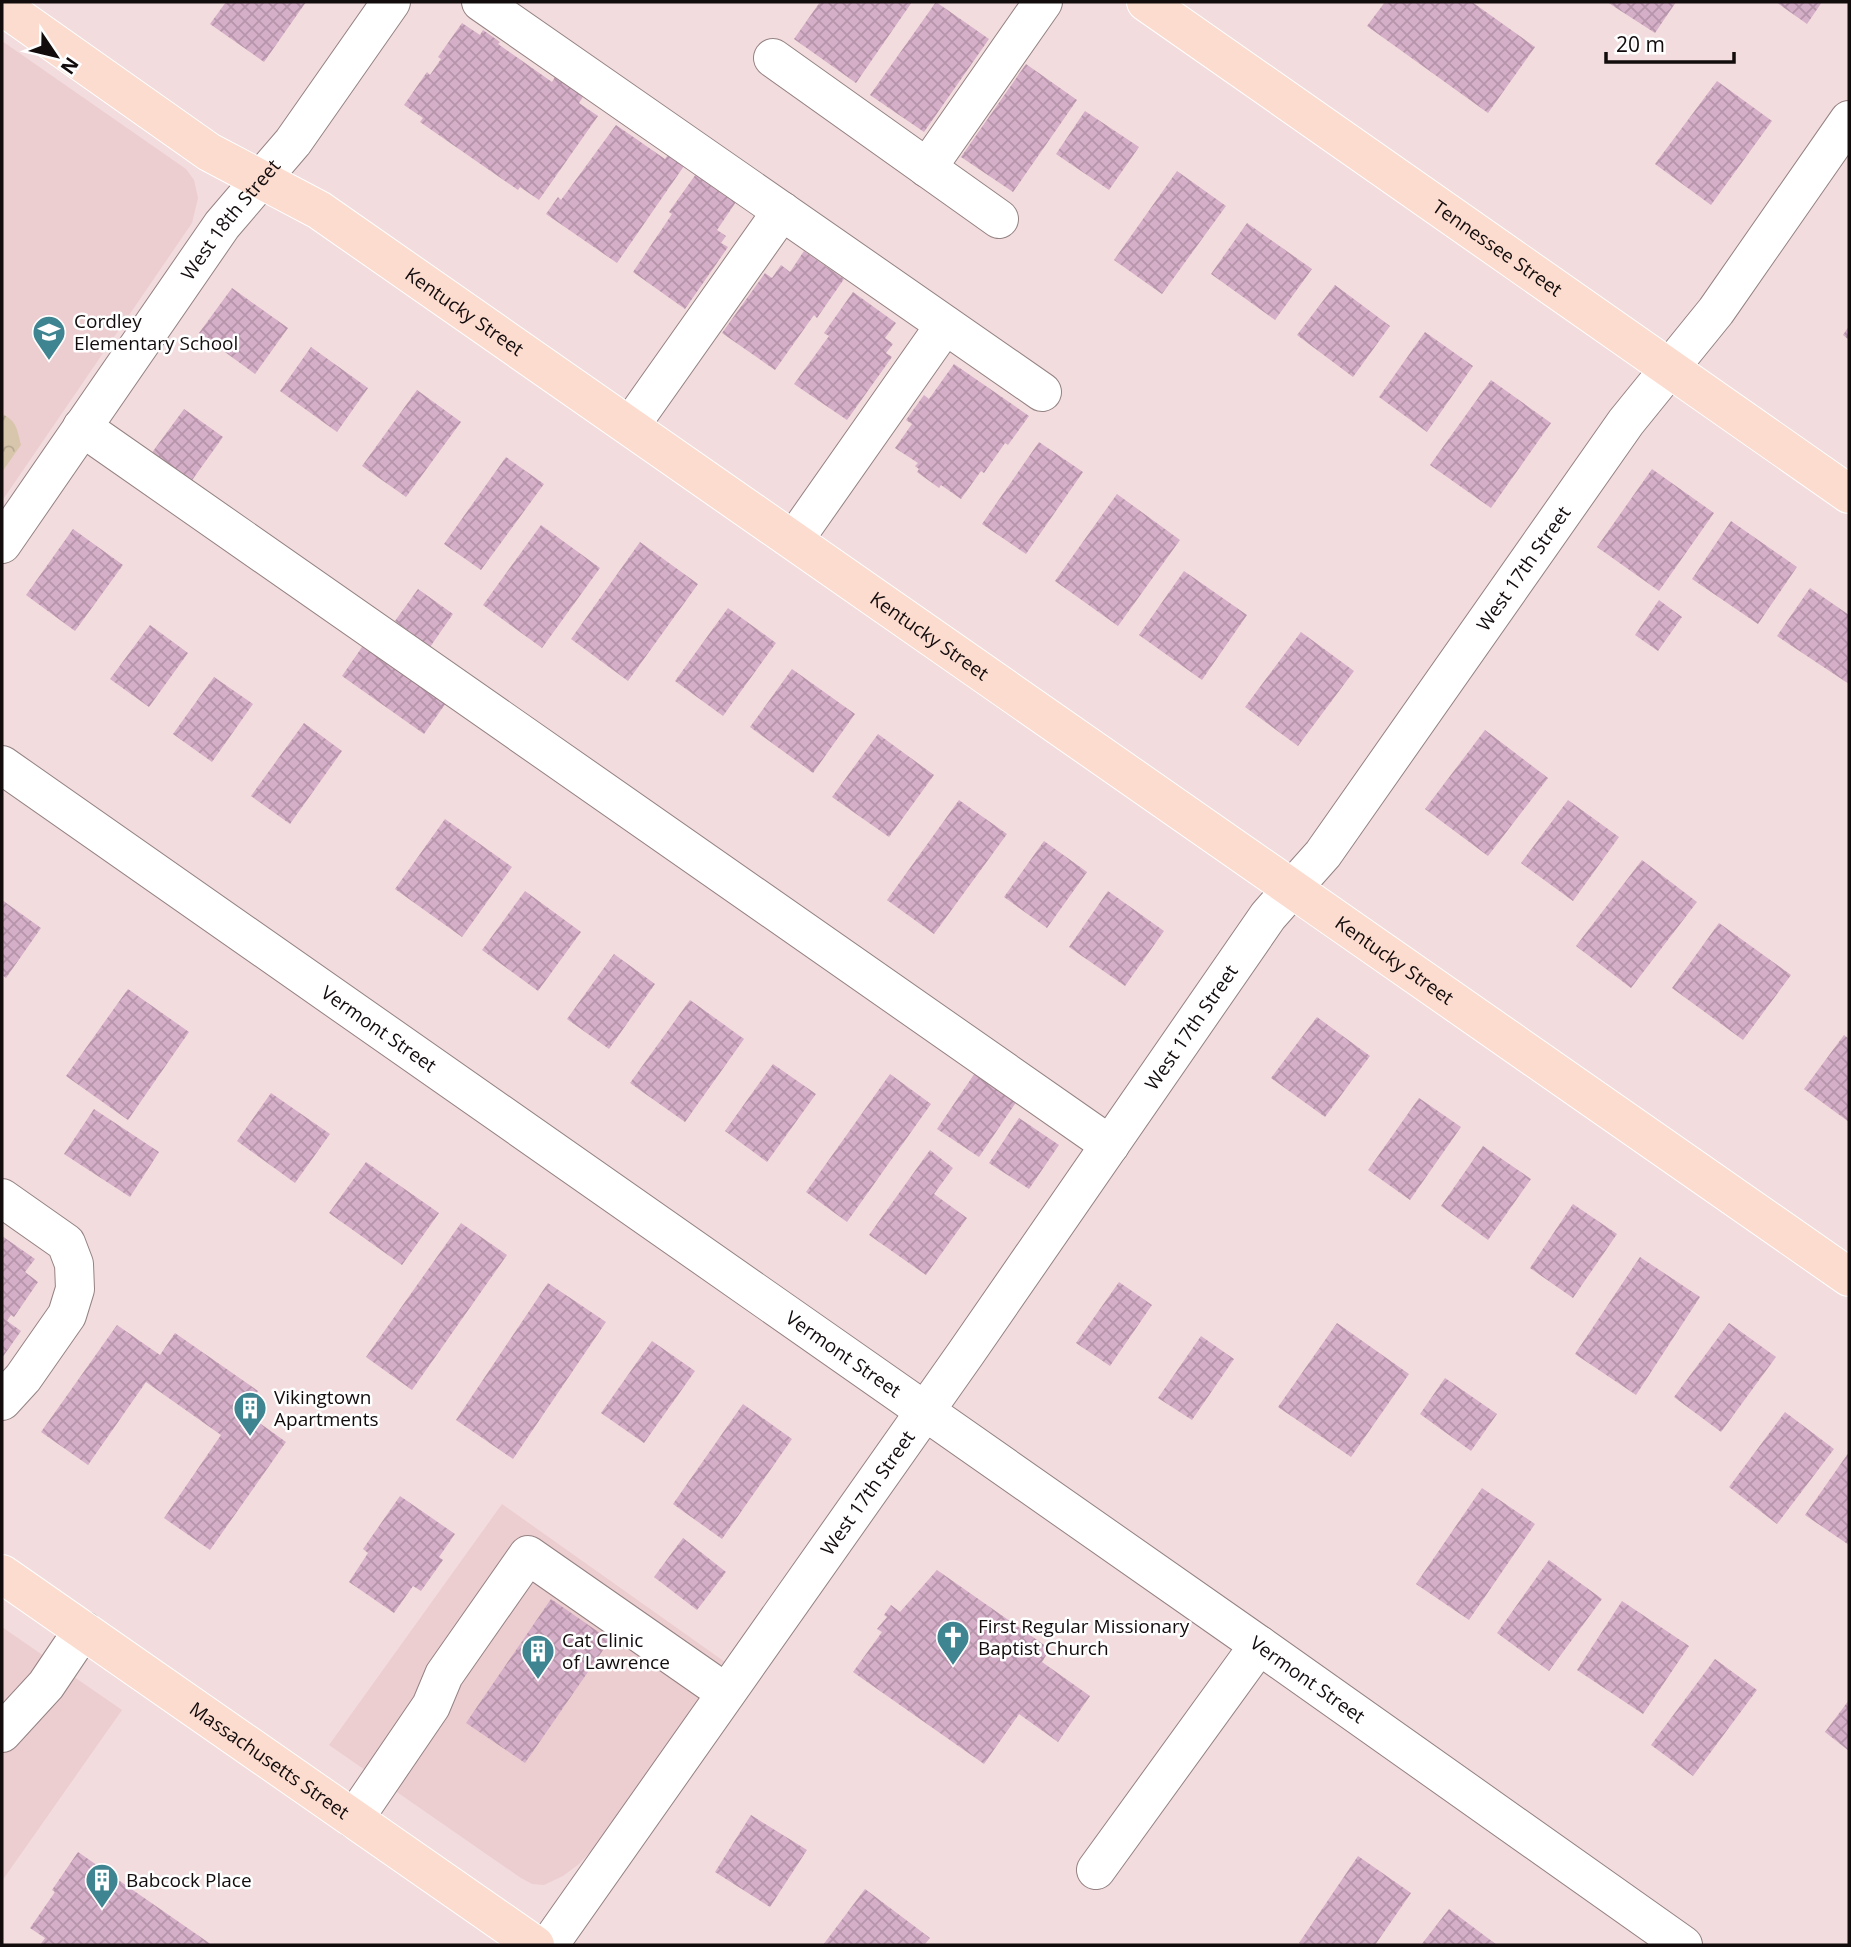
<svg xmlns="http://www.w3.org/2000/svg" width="1851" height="1947" viewBox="0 0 1851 1947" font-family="'Open Sans',sans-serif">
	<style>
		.built { fill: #ecced0 }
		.park { fill: url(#park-crowns) }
		.building { fill: url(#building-cross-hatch) }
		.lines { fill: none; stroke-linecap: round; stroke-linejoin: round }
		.minor-casing { stroke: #958283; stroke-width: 40 }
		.major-casing { stroke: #fff; stroke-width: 40 }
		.minor { stroke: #fff; stroke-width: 38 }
		.major { stroke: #fcdccf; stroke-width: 38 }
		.labels { text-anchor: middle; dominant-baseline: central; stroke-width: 5; stroke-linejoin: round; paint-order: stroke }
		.street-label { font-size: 19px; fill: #130c0d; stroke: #fff }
		.poi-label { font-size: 19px; fill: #130c0d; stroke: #fff; text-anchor: start }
	</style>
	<defs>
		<pattern id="park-crowns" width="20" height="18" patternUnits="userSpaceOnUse" patternTransform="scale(1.75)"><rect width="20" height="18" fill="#d8c6ac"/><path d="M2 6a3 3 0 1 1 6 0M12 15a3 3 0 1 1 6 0" fill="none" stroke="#b8a993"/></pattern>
		<pattern id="building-cross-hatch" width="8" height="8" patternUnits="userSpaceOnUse" patternTransform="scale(1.75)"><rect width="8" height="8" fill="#d5aec7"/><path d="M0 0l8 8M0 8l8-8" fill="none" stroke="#b694aa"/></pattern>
	</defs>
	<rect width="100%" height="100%" fill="#f2dcde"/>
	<path class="built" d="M2,41L186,169L194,180L198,198L192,223L2,501Z
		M502,1504L725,1662L592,1850L579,1864L563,1876L544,1885L532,1884L521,1878L329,1745Z
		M2,1627L122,1710L2,1881Z"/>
	<path class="park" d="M2,414C17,421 17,429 21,445L2,472Z"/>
	<path class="building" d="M226,2H306L264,62L210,24Z
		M820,2H912L856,83L794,39Z
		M936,2L989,39L924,132L870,95Z
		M1385,2H1472L1535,47L1488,113L1367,26Z
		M1607,2H1676L1655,33Z
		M1776,2H1822L1807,24Z
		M462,23L480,35L483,30L500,42L498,44L552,82L556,75L584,95L579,103L598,116L539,200L520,187L518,190L420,122L423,118L404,105L427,72L430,75L441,59L438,57Z
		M1026,64L1077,100L1013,192L961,157Z
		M1717,81L1772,121L1711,205L1655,164Z
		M1085,111L1139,147L1109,190L1056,154Z
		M616,125L665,159L668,155L684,166L617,263L546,214L558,197L561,200Z
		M1177,171L1226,206L1162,294L1114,260Z
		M696,174L736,202L717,230L726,236L721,243L728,247L685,309L633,272L672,214L669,212Z
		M1247,223L1312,269L1275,320L1211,274Z
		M804,251L844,279L817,318L814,315L775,370L722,333L765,273L772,278L781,265L790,272Z
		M1335,285L1390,326L1353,377L1297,335Z
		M232,288L288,328L255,374L199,333Z
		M853,292L896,323L885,338L893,344L886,353L892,357L847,420L794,384L829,336L824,333Z
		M1849,326V340L1843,335Z
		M1425,332L1473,366L1427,432L1379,397Z
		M311,347L368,388L337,432L280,391Z
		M954,364L1029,416L1008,445L1005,443L984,473L981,471L961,499L941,485L939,488L917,472L919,469L915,466L918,463L895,448L912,424L906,420L924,395L929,399Z
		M1491,380L1551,423L1491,508L1430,465Z
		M417,390L461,422L406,497L362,466Z
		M184,409L223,437L190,483L151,454Z
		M1039,442L1083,472L1026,554L982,524Z
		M506,457L544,484L481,570L444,544Z
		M1652,469L1714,513L1659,591L1597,547Z
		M1117,494L1180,540L1118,626L1055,581Z
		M1731,521L1797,567L1758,624L1692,579Z
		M541,525L600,568L542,648L483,605Z
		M73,529L123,565L75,631L26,595Z
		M640,542L698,584L628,681L571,639Z
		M1184,571L1247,615L1202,680L1139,635Z
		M1810,588L1849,615V684L1777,636Z
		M418,589L453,614L430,647L395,621Z
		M1659,600L1682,617L1658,651L1635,635Z
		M728,608L776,643L723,716L675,681Z
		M150,625L188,653L149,707L110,679Z
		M1301,632L1354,671L1298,746L1245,707Z
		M369,637L451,696L424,734L342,676Z
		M792,669L855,714L813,773L750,727Z
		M214,677L253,704L212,762L173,734Z
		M304,723L342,751L290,824L251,796Z
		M1485,730L1548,778L1488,856L1425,809Z
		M878,734L934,775L889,837L832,797Z
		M959,800L1007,834L934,934L887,900Z
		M1568,800L1619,837L1573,901L1521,863Z
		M445,819L512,867L462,937L395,889Z
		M1044,841L1087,872L1047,928L1004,897Z
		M1642,860L1697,902L1631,988L1576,946Z
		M525,891L581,932L538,991L482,950Z
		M1108,891L1164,931L1125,986L1069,947Z
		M2,900L41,928L6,978L2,975Z
		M1719,923L1791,975L1743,1040L1672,988Z
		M614,954L655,984L609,1049L567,1019Z
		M128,989L189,1032L128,1120L66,1076Z
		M690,1000L744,1039L685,1122L630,1083Z
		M1317,1017L1370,1056L1325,1117L1271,1078Z
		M1844,1035L1849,1039V1122L1804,1089Z
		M773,1064L816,1094L767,1162L725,1131Z
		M977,1070L1019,1098L979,1157L937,1129Z
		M890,1074L931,1104L847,1222L806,1192Z
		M271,1093L330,1134L295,1183L237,1141Z
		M1419,1098L1461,1127L1410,1200L1368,1170Z
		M94,1109L159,1152L130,1197L64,1154Z
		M1019,1118L1059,1145L1029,1189L989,1163Z
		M1483,1146L1531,1179L1488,1240L1441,1206Z
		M930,1150L953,1168L934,1194L967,1218L926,1275L869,1235Z
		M366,1162L439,1213L402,1265L329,1213Z
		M1573,1204L1617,1234L1573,1298L1530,1268Z
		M461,1223L507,1255L412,1390L366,1357Z
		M2,1236L35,1259L25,1272L38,1282L14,1317L11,1315L7,1321L21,1331L2,1358Z
		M1640,1257L1700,1297L1636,1395L1575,1354Z
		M1119,1282L1152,1305L1110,1366L1076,1343Z
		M548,1283L606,1322L513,1459L456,1420Z
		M1337,1323L1409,1374L1351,1457L1278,1407Z
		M1729,1323L1776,1357L1721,1432L1674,1397Z
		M117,1325L160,1355L175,1333L258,1391L243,1411L286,1442L210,1550L164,1518L221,1435L146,1382L88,1465L41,1432Z
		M1201,1336L1234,1359L1192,1420L1158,1398Z
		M652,1341L695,1371L644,1443L601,1413Z
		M1445,1378L1497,1414L1471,1451L1420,1414Z
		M743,1404L792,1439L722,1539L673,1504Z
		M1785,1412L1834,1449L1777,1524L1729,1487Z
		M1849,1452V1545L1805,1515Z
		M1482,1488L1535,1524L1469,1620L1416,1584Z
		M400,1496L455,1534L439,1557L443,1560L421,1591L413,1586L394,1613L349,1582L368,1553L363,1549Z
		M683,1538L726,1572L697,1610L654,1577Z
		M1549,1560L1602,1599L1549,1671L1497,1633Z
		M937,1570L1050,1649L1042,1662L1090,1696L1058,1742L1019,1714L984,1764L853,1672L882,1632L877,1629L887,1617L884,1615L891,1605L900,1612Z
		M551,1599L610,1640L525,1763L466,1723Z
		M1622,1601L1689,1646L1643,1714L1577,1670Z
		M1715,1659L1757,1690L1693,1776L1651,1745Z
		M1849,1700V1751L1825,1732Z
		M751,1815L807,1850L770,1907L715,1872Z
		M78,1852L212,1945H40L45,1938L30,1928L55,1892L52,1890Z
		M1358,1856L1411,1893L1375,1945H1303L1299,1943Z
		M865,1889L930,1938L924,1945H823Z
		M1449,1909L1497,1945H1421Z"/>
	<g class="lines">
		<defs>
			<g id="minor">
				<path d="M481,2L1042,392"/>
				<path d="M773,58L999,219"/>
				<path d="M927,168L1043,2"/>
				<path d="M630,426L782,211"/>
				<path d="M82,427L1110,1145"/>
				<path d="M794,540L945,325"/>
				<path id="s1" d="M2,544L222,225L293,142L391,2"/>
				<path id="s2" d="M2,765L1259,1645L1683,1945"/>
				<path d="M2,1198L66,1243L74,1264L75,1289L67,1315L23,1378L2,1401"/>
				<path d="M2,1733L46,1685L83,1630"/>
				<path d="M354,1819L431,1706L444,1675L528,1555L726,1693"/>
				<path d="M1096,1870L1259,1645"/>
				<path id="s3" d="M549,1945L966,1353L1268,916L1323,854L1626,422L1716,311L1849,120"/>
			</g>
			<g id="major">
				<path id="s4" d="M1146,2L1849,494"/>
				<path id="s5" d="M2,6L209,152L319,210L1849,1277"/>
				<path id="s6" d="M2,1574L535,1945"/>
			</g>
		</defs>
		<use href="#minor" class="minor-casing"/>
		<use href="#major" class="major-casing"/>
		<use href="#minor" class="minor"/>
		<use href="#major" class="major"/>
	</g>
	<defs>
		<symbol id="school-pin" viewBox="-11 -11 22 30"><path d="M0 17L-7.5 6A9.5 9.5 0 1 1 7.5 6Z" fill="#3f8491" stroke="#fff"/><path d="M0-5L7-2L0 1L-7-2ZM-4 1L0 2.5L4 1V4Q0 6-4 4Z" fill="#fff"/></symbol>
		<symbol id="building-pin" viewBox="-11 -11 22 30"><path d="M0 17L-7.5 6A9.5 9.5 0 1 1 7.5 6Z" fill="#3f8491" stroke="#fff"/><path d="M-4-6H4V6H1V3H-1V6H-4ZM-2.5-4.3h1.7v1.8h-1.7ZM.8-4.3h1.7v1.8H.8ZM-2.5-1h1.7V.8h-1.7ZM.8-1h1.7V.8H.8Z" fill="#fff"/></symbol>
		<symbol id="church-pin" viewBox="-11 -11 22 30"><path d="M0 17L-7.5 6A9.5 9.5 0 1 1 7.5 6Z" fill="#3f8491" stroke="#fff"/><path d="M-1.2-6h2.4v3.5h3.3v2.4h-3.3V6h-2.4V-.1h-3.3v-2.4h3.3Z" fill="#fff"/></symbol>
	</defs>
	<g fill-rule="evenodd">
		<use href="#school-pin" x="30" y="313" width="38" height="52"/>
		<use href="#building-pin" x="231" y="1389" width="38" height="52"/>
		<use href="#church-pin" x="934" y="1618" width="38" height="52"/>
		<use href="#building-pin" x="519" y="1632" width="38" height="52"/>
		<use href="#building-pin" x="83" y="1861" width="38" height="52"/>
	</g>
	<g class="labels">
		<g class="street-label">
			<text stroke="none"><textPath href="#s1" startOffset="397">West 18th Street</textPath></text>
			<text stroke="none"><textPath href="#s4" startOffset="429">Tennessee Street</textPath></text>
			<text stroke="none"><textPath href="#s5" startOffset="555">Kentucky Street</textPath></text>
			<text stroke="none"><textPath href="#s3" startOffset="1687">West 17th Street</textPath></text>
			<text stroke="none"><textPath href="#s5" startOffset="1122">Kentucky Street</textPath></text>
			<text stroke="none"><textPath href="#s5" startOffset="1689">Kentucky Street</textPath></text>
			<text stroke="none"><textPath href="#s3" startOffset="1120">West 17th Street</textPath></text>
			<text stroke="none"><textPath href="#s2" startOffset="460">Vermont Street</textPath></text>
			<text stroke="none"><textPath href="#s2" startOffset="1027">Vermont Street</textPath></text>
			<text stroke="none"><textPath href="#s3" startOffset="553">West 17th Street</textPath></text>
			<text stroke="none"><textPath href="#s2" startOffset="1594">Vermont Street</textPath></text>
			<text stroke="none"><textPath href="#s6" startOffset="326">Massachusetts Street</textPath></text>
		</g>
		<g class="poi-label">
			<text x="74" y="321">Cordley<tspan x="74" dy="22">Elementary School</tspan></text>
			<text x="274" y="1397">Vikingtown<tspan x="274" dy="22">Apartments</tspan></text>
			<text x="978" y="1626">First Regular Missionary<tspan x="978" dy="22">Baptist Church</tspan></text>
			<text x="562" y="1640">Cat Clinic<tspan x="562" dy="22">of Lawrence</tspan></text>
			<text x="126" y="1880">Babcock Place</text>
		</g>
	</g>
	<rect width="1851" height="1947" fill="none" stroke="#130c0d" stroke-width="7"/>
	<g transform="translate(56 56) rotate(125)" stroke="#ffffff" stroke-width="5" paint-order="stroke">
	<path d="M0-5L12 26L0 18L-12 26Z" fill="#130c0d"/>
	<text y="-10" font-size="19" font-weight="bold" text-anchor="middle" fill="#130c0d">N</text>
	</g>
	<path d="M1606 52v10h128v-10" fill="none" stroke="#130c0d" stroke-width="3.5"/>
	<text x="1616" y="52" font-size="21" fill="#130c0d" stroke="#ffffff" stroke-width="5" paint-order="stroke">20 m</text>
</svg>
